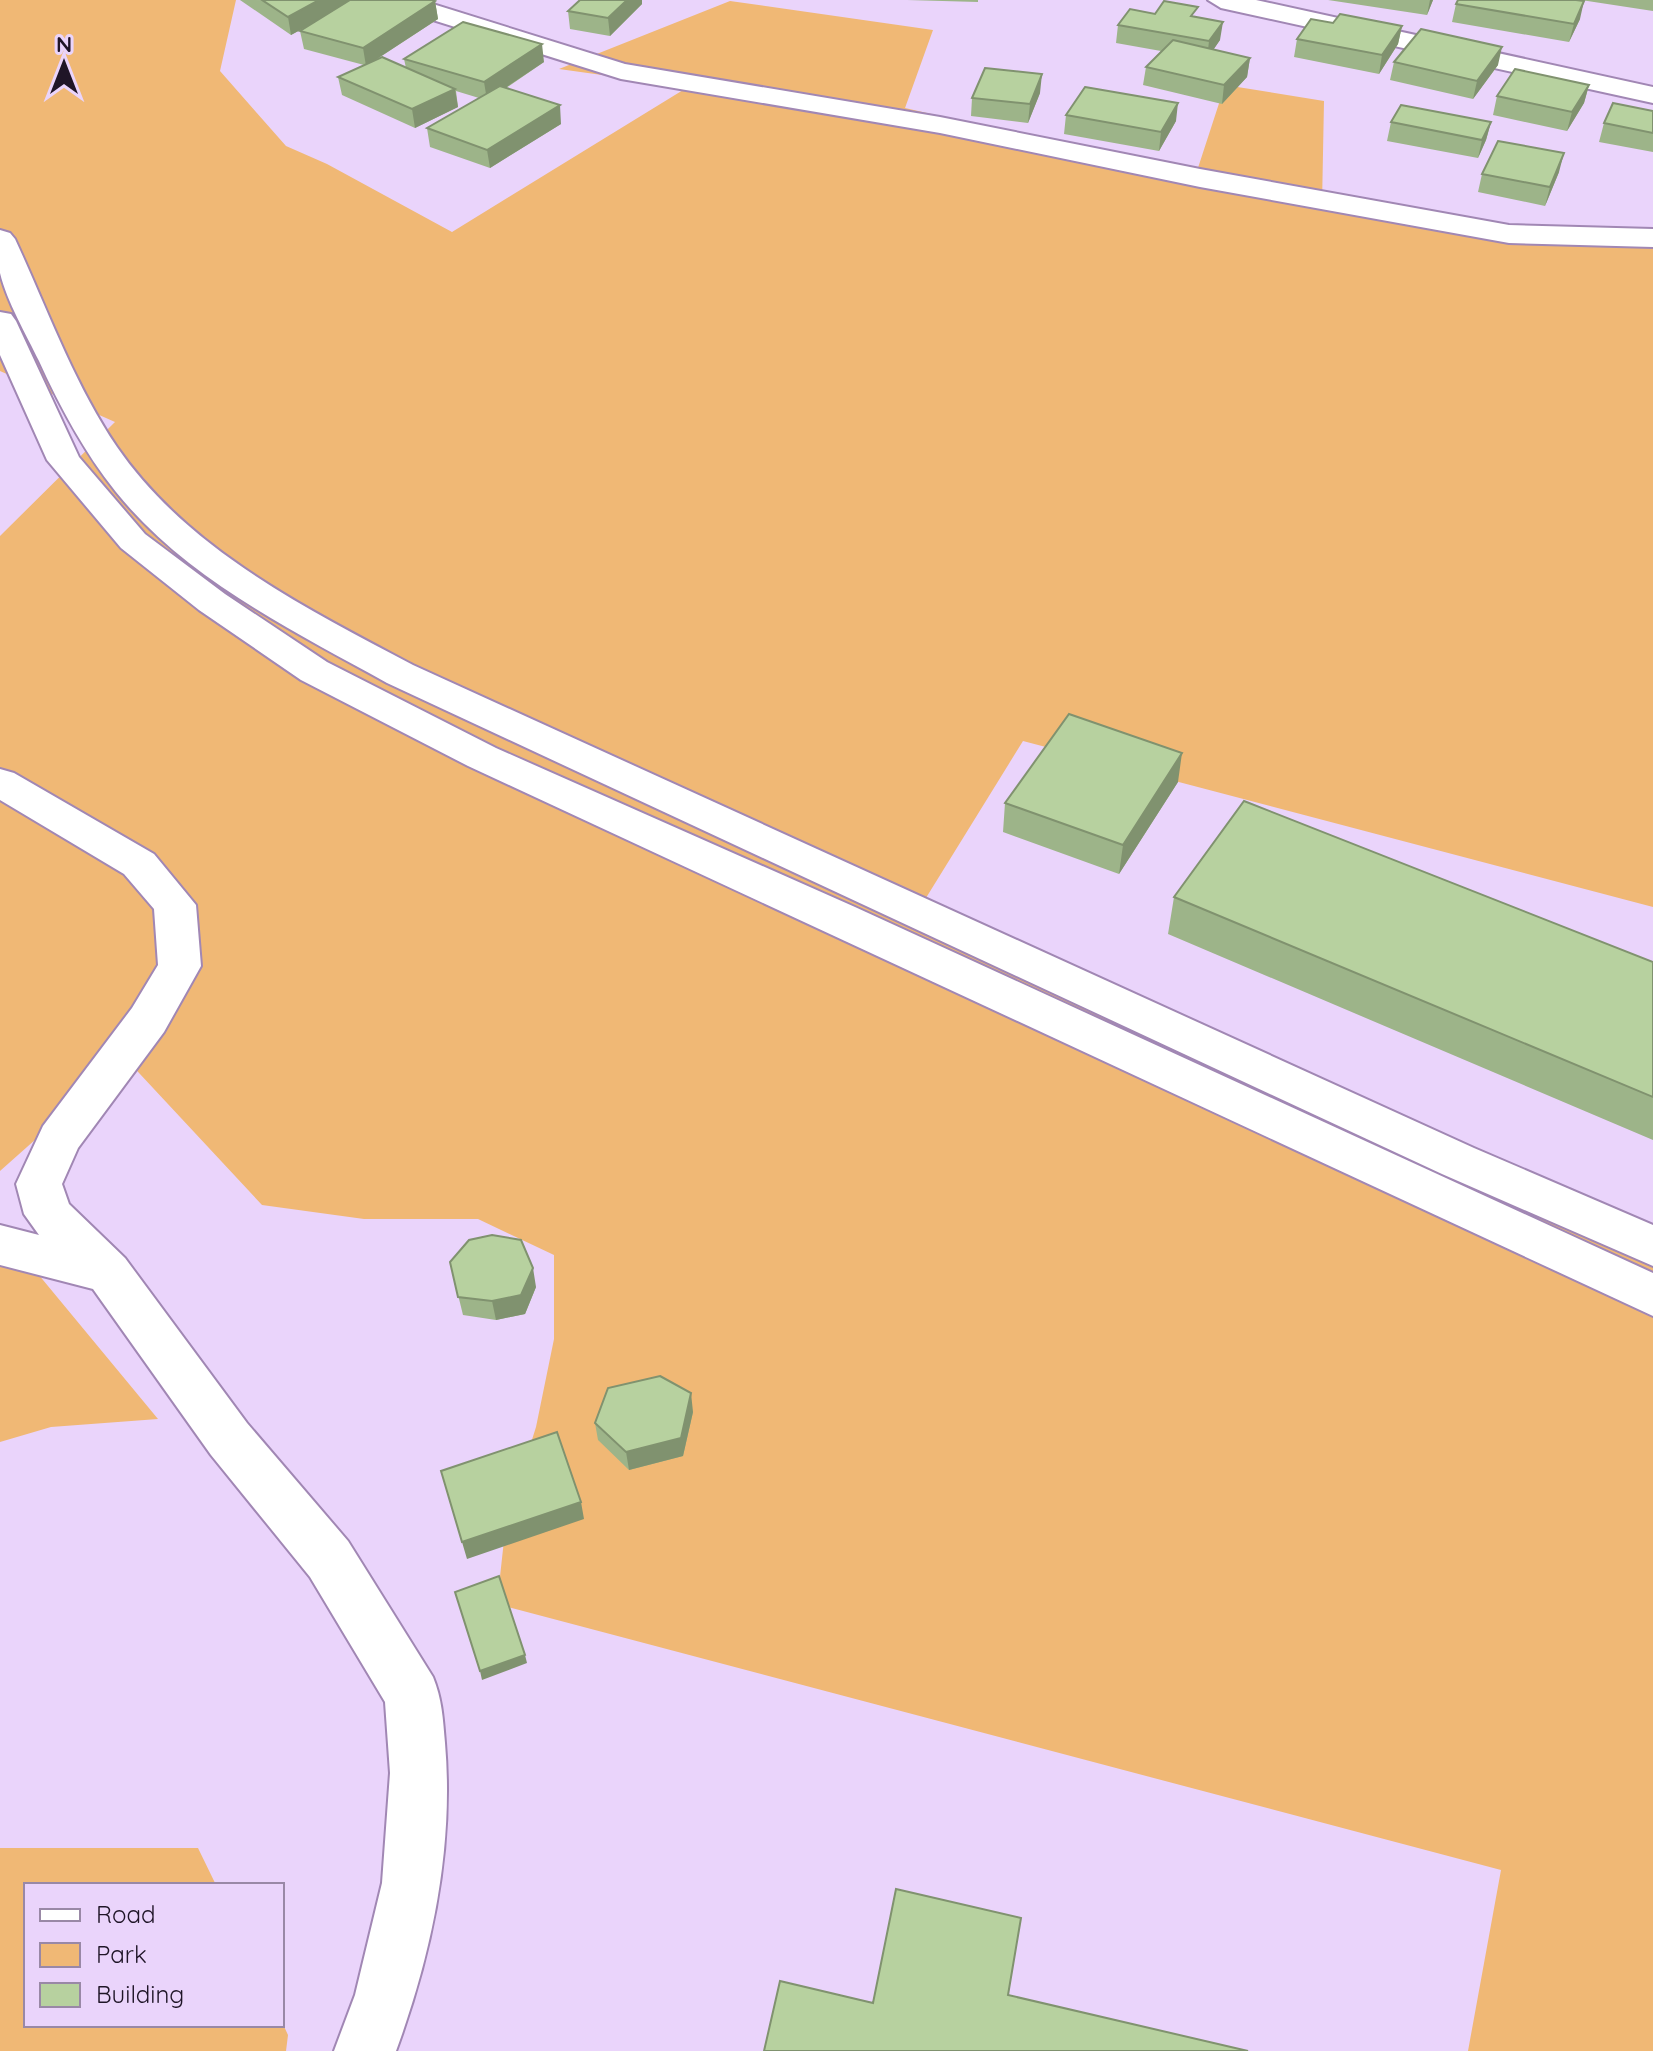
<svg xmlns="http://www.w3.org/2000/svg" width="1653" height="2051" viewBox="0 0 1653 2051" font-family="Quicksand,sans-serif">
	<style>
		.green { fill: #f0b875 }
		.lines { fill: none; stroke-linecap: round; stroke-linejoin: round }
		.street-casing { stroke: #a187b4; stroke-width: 4 }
		.highway-casing { stroke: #a187b4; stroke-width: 4 }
		.street { fill: #fff; fill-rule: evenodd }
		.highway { fill: #fff; fill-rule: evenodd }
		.wall { fill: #9db489 }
		.shaded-wall { fill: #80926f }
		.building { fill: #b7d19f; stroke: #80926f; stroke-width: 2 }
	</style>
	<rect width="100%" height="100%" fill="#ead4fb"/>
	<path class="green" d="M0,0H236L220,71L286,146L327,164L452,232L688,87L559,69L730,1L933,30L905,108L1196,174L1225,85L1324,101L1322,205L1514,240L1653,248V907L1023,741L908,927L988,956L1653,1248V2051H1468L1501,1870L497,1604L506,1522L536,1427L554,1339V1255L478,1219H364L262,1205L126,1059L0,1171V536L115,422L0,371Z
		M0,1228L158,1419L51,1427L0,1442Z
		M0,1848H198L216,1885H26V2025H282V2022L288,2035L286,2051H0Z"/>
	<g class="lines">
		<defs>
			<path id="street" d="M381,0H420L625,64L940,117L1200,169L1509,225L1653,229V247L1509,243L1200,187L940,133L621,79L385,5Z
				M1208,0H1256L1653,87V103L1221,8Z
				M0,769L14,773L154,854L196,905L201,966L164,1032L78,1148L62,1184L69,1204L125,1258L247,1423L348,1541L433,1677C442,1699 443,1719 445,1743C454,1848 432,1953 396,2051H334L355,1995L382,1883L390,1773L385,1702L310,1577L211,1455L93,1289L0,1265V1225L39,1235L24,1214L16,1184L43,1126L132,1008L158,965L154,909L124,874L0,800Z"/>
			<path id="highway" d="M0,230L10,233L15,239C47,308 74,384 117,447C188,550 306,608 413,665L1474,1148L1653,1225V1266L1442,1174L387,683C291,630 185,578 116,492C84,452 60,407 39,361C26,334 7,302 0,273C0,260 0,243 0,230Z
				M0,312L11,314L16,321L79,457L145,534L225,594L327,662L496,748L855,907L1653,1273V1316L468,766L301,680L199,610L121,548L47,460L0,355Z"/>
		</defs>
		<use href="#street" class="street-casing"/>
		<use href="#highway" class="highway-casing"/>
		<use href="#street" class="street"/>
		<use href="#highway" class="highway"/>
	</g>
	<path class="wall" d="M240,0L435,1L438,19L374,61L406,68L404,59L544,62L506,88L561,124L490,168L430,147L427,128L479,98L456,91L458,107L415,128L342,95L338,77L364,65L304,49L300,31L318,20L291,35Z
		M580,0H642V4L610,36L570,29L568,11Z
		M907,0H978V2Z
		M1328,0H1433L1427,15Z
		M1581,0H1653V11Z
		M1456,4L1580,19L1569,42L1452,22Z
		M1155,14L1196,17L1220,40L1213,50L1250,58L1247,77L1222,104L1143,85L1146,67L1161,51L1116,43L1118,25Z
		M1333,23L1402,26L1398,44L1379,74L1294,57L1297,39Z
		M1394,62L1498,65L1473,99L1390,80Z
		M1589,85L1584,103L1567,131L1493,115L1497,96Z
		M1040,93L1028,123L971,116L972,98Z
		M1653,111V152L1599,142L1604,123Z
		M1066,115L1176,121L1159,151L1064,134Z
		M1391,122H1491L1486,140L1478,158L1387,141Z
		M1559,172L1545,206L1478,192L1482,174Z
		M1178,782L1119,874L1003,832L1005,803Z
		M1174,897L1653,962V1140L1168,934Z
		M450,1262L536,1287L525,1314L496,1320L463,1315Z
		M693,1412L683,1456L629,1470L598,1440L595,1423Z"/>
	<path class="shaded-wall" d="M319,0H355L291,35L288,17Z
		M627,0H642V4L610,36L608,18Z
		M1430,0H1433L1427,15Z
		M435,1L438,19L366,66L363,48Z
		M1584,1L1580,19L1569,42L1574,24Z
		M1223,22L1220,40L1207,59L1209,41Z
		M1402,26L1398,44L1379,74L1382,55Z
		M542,44L544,62L487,100L484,82Z
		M1502,47L1498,65L1473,99L1477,81Z
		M1250,58L1247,77L1222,104L1224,85Z
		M1042,74L1040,93L1028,123L1030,104Z
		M1589,85L1584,103L1567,131L1572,112Z
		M455,89L458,107L415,128L412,109Z
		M1178,103L1176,121L1159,151L1161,132Z
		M560,105L561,124L490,168L487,150Z
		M1491,122L1486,140L1478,158L1482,140Z
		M1564,153L1559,172L1545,206L1550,187Z
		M1182,753L1178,782L1119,874L1123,845Z
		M533,1268L536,1287L525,1314L496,1320L492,1301Z
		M691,1393L693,1412L683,1456L629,1470L626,1452Z
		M581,1502L584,1519L467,1559L462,1542Z
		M525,1655L527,1663L482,1680L480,1671Z"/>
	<path class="building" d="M262,0H319L288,17Z
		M350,0H432L435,1L363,48L300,31Z
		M580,0H627L608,18L568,11Z
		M1458,0H1576L1584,1L1574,24L1456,4Z
		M1164,1L1198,7L1191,16L1223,22L1209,41L1118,25L1130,9L1155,14Z
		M1340,14L1402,26L1382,55L1297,39L1311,19L1333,23Z
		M463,22L542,44L484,82L404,59Z
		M1421,29L1502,47L1477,81L1394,62Z
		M1173,40L1250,58L1224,85L1146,67Z
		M382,57L455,89L412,109L338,77Z
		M985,68L1042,74L1030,104L972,98Z
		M1515,69L1589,85L1572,112L1497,96Z
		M500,86L560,105L487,150L427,128Z
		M1085,87L1178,103L1161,132L1066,115Z
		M1613,103L1653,111V133L1604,123Z
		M1401,105L1491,122L1482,140L1391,122Z
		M1498,141L1564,153L1550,187L1482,174Z
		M1069,714L1182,753L1123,845L1005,803Z
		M1244,801L1653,962V1097L1174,897Z
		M492,1235L521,1240L533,1268L521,1295L492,1301L458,1297L450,1262L469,1240Z
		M660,1376L691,1393L681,1438L626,1452L595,1423L608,1388Z
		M557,1432L581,1502L462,1542L441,1471Z
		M499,1576L525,1655L480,1671L455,1592Z
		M896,1889L1021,1918L1008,1995L1248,2051H764L780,1981L873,2003Z"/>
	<rect x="24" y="1883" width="260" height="144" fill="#ead4fb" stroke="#9988a6" stroke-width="2"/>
	<rect x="40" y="1909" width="40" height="12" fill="#ffffff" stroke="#9988a6" stroke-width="2"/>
	<text x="96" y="1923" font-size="24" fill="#1f1527">Road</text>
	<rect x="40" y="1943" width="40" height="24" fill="#f0b875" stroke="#9988a6" stroke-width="2"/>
	<text x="96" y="1963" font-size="24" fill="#1f1527">Park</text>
	<rect x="40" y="1983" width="40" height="24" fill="#b7d19f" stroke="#9988a6" stroke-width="2"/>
	<text x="96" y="2003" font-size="24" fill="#1f1527">Building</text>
	<g transform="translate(64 64)" stroke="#ead4fb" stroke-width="6" paint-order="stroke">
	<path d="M0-6L14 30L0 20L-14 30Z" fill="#1f1527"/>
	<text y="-12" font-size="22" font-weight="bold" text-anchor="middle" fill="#1f1527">N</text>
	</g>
</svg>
